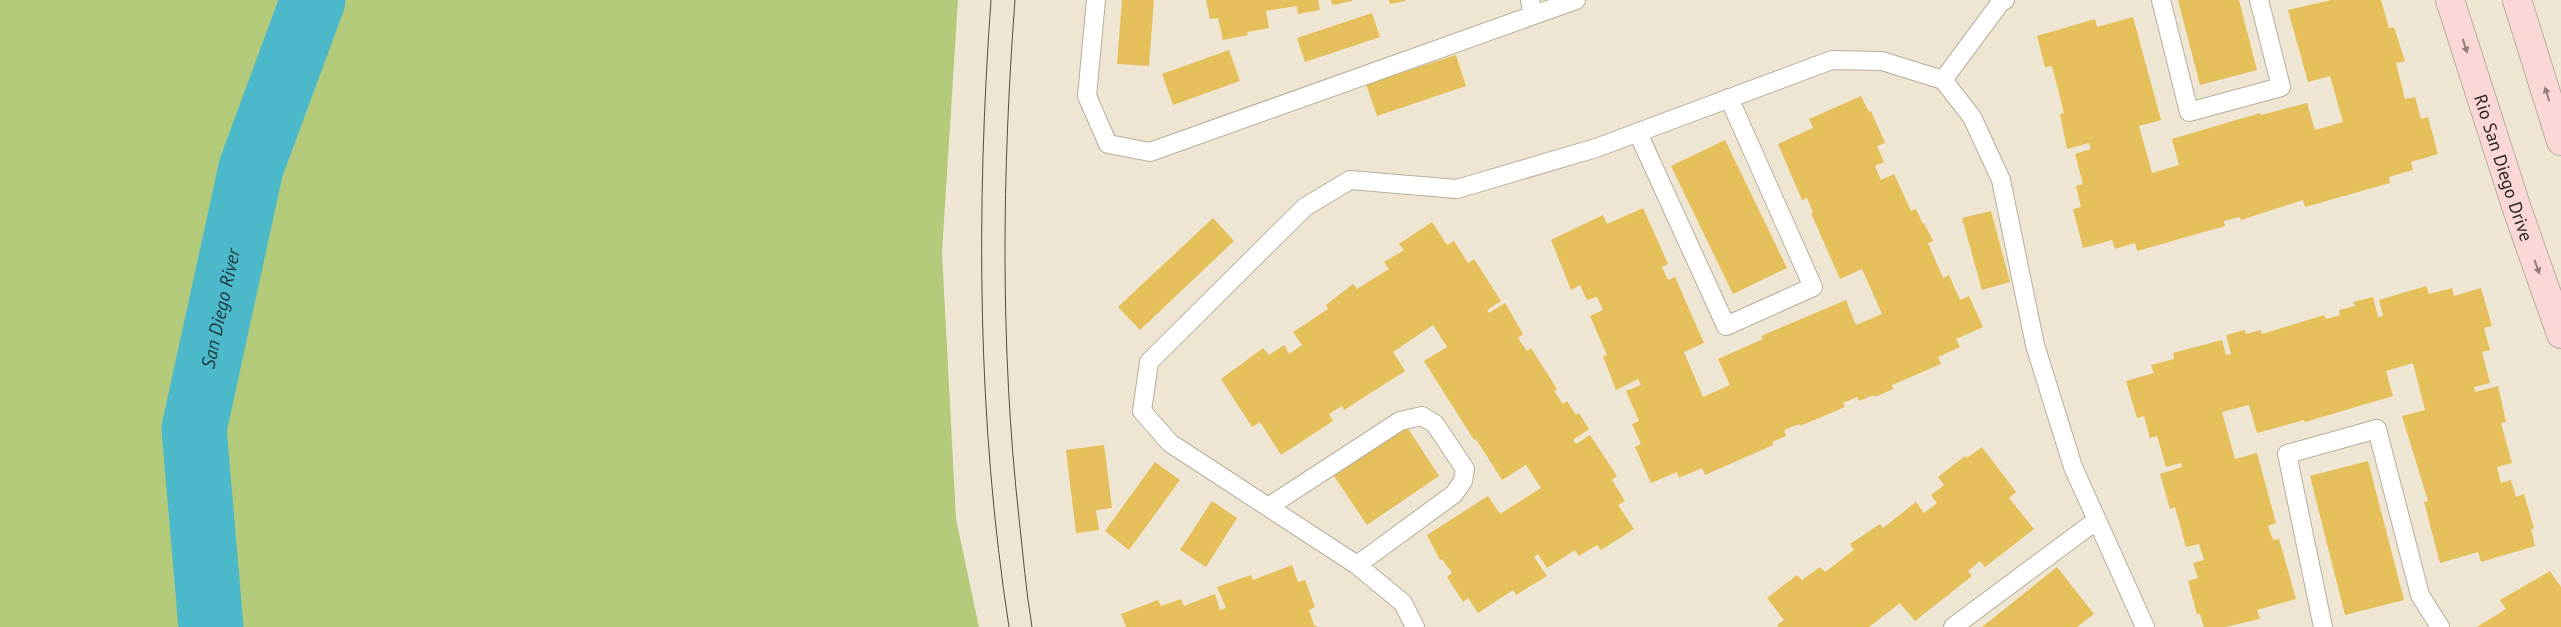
<svg xmlns="http://www.w3.org/2000/svg" width="2561" height="627" viewBox="0 0 2561 627" font-family="'PT Sans',sans-serif">
	<style>
		.green { fill: #b3ca7a }
		.lines { fill: none; stroke-linecap: round; stroke-linejoin: round }
		.river { stroke: #4cb9ca; stroke-width: 65 }
		.building { fill: #e5bf5a }
		.lane-casing { stroke: #b6ae9b; stroke-width: 20 }
		.secondary-casing { stroke: #b6ae9b; stroke-width: 30 }
		.lane { stroke: #fff; stroke-width: 18 }
		.secondary { stroke: #fbd7d8; stroke-width: 28 }
		.tram { stroke: #534f46; stroke-width: 1 }
		.oneway { fill: #927f7c }
		.labels { text-anchor: middle; dominant-baseline: central; stroke-width: 4; stroke-linejoin: round; paint-order: stroke }
		.street-label { font-size: 18px; fill: #2a2720; stroke: #fcf3df }
		.water-label { font-size: 19px; font-style: italic; fill: #1d3539; stroke: #fcf3df }
	</style>
	<rect width="100%" height="100%" fill="#eee6d2"/>
	<path class="green" d="M0,0H958L942,252L956,519L979,627H0Z"/>
	<g class="lines">
		<path class="river" id="s1" d="M211,627L194,429L251,168L313,0"/>
	</g>
	<path class="building" d="M1122,0H1154L1149,66L1117,64Z
		M1206,0H1318L1320,10L1298,14L1297,6L1266,11L1269,28L1247,32L1248,35L1223,40L1218,18L1210,19Z
		M1331,0H1352V1L1332,5Z
		M1389,0H1405V1L1390,4Z
		M2178,0H2239L2257,70L2200,85Z
		M2331,0H2381L2389,28L2394,27L2405,61L2396,63L2405,99L2415,97L2421,119L2428,117L2438,154L2411,162L2413,170L2389,177L2390,183L2305,207L2303,200L2241,220L2239,217L2224,221L2225,226L2137,251L2135,243L2115,249L2112,240L2083,248L2073,209L2081,207L2076,186L2083,184L2075,154L2091,149L2089,143L2067,149L2060,114L2064,113L2052,66L2045,67L2037,36L2095,19L2097,27L2133,17L2161,120L2139,126L2152,173L2179,165L2172,139L2260,113L2261,115L2307,103L2315,130L2343,122L2330,76L2308,82L2288,10Z
		M1372,13L1380,37L1305,62L1297,38Z
		M1229,50L1240,81L1173,105L1162,74Z
		M1456,55L1466,86L1377,116L1366,84Z
		M1861,96L1869,112L1871,111L1885,143L1877,146L1884,162L1875,166L1881,180L1894,174L1911,211L1916,209L1923,224L1924,223L1933,241L1928,243L1943,278L1949,275L1960,300L1969,296L1983,327L1956,339L1960,347L1938,357L1941,364L1892,385L1893,389L1875,397L1874,395L1859,401L1857,397L1843,403L1845,407L1800,426L1799,424L1784,430L1786,436L1772,442L1773,445L1705,475L1702,468L1679,478L1677,472L1651,483L1635,447L1641,444L1632,424L1639,421L1626,391L1641,385L1638,379L1616,390L1603,356L1607,355L1590,316L1603,310L1597,297L1587,300L1580,285L1571,290L1551,240L1603,215L1607,224L1643,208L1668,264L1662,267L1668,280L1675,277L1704,343L1684,352L1703,397L1730,385L1718,359L1763,339L1761,336L1846,300L1856,325L1882,314L1862,269L1840,279L1811,213L1813,212L1807,198L1802,200L1778,144L1813,128L1809,119Z
		M1725,140L1787,268L1733,294L1671,166Z
		M1991,211L2010,282L1982,290L1962,218Z
		M1213,218L1234,241L1140,330L1118,307Z
		M1432,222L1447,245L1454,241L1468,263L1474,259L1501,301L1487,310L1489,313L1505,303L1523,334L1518,338L1527,351L1531,348L1557,389L1554,391L1563,404L1567,401L1576,415L1579,413L1589,429L1573,440L1576,444L1590,435L1617,476L1612,480L1625,501L1618,505L1634,529L1601,550L1597,545L1579,556L1575,550L1547,568L1538,554L1534,557L1547,576L1516,595L1513,590L1478,613L1468,598L1463,602L1447,577L1452,573L1442,559L1440,560L1427,535L1488,496L1500,514L1541,488L1526,465L1502,480L1476,439L1474,440L1424,361L1447,347L1433,325L1393,352L1405,371L1344,410L1342,406L1329,414L1333,421L1281,455L1260,422L1252,427L1221,379L1263,348L1269,355L1284,345L1289,354L1302,345L1293,332L1328,309L1326,305L1353,284L1357,289L1389,269L1384,262L1404,250L1399,244Z
		M2426,286L2429,294L2452,288L2454,296L2481,288L2492,326L2484,328L2490,350L2482,352L2490,383L2474,387L2475,392L2498,386L2506,422L2501,423L2512,463L2497,467L2501,483L2511,480L2516,497L2524,494L2534,528L2531,529L2535,546L2481,562L2478,552L2440,563L2424,502L2428,501L2402,416L2425,410L2413,363L2386,371L2393,396L2305,422L2304,420L2257,433L2249,405L2222,412L2235,459L2257,453L2276,523L2268,526L2273,540L2279,539L2296,599L2257,610L2260,619L2225,627H2204L2200,614H2197L2188,581L2198,578L2193,563L2204,560L2199,544L2186,547L2175,507L2170,509L2160,474L2182,467L2181,463L2166,467L2157,436L2150,438L2144,416L2137,418L2126,381L2154,373L2151,365L2174,359L2173,353L2222,340L2226,355L2231,354L2226,335L2245,330L2246,334L2261,330L2262,334L2324,315L2326,319L2340,315L2339,310L2355,306L2353,302L2373,297L2378,317L2383,316L2379,300Z
		M1407,427L1439,476L1367,525L1334,476Z
		M1104,445L1112,508L1096,510L1099,530L1076,533L1066,450Z
		M1982,447L2016,492L2009,498L2034,529L1985,567L1980,561L1968,571L1972,576L1915,621L1900,603L1869,627H1779L1777,625L1784,620L1767,598L1797,575L1802,580L1820,567L1825,572L1854,550L1850,544L1880,524L1883,528L1916,502L1924,513L1937,503L1931,495L1944,485L1938,477L1965,456L1967,458Z
		M2368,461L2404,600L2345,615L2310,476Z
		M1155,462L1180,480L1129,550L1105,531Z
		M1212,501L1237,518L1206,567L1180,550Z
		M1292,565L1298,582L1305,580L1315,607L1309,610L1314,625L1318,627H1126L1121,614L1158,600L1161,606L1181,599L1184,606L1215,594L1220,610L1226,608L1217,587L1251,575L1253,580Z
		M2057,567L2094,614L2077,627H1982Z
		M2550,571L2561,587V627H2477L2506,609L2500,600Z"/>
	<g class="lines">
		<defs>
			<path id="lane" d="M1096,0L1087,96L1108,144L1150,152L1576,0
				M1530,0L1533,15
				M2161,0L2189,112L2281,87L2259,0
				M1943,80L1972,117L2001,180L2035,345L2073,467L2145,627
				M1638,133L1726,326L1813,287L1729,98
				M1268,507L1400,421L1422,416L1435,424L1465,469L1463,481L1454,494L1357,565
				M1415,627L1403,603L1357,565L1170,443L1142,411L1149,362L1305,207L1350,180L1457,189L1596,148L1832,60L1882,61L1943,80L2001,2L2005,0
				M1953,627L2097,520
				M2323,627L2287,454L2377,429L2420,595L2440,627"/>
			<g id="secondary">
				<path id="s2" d="M2450,0L2517,209L2561,334"/>
				<path d="M2517,0L2561,141"/>
			</g>
		</defs>
		<use href="#lane" class="lane-casing"/>
		<use href="#secondary" class="secondary-casing"/>
		<use href="#lane" class="lane"/>
		<use href="#secondary" class="secondary"/>
		<path class="tram" d="M991,0C976,209 977,420 1009,627
			M1015,0C1002,173 1000,346 1019,518C1023,554 1026,591 1032,627"/>
	</g>
	<defs><path id="oneway-solid" d="M-6-.8H1V-3.2L6.5 0L1 3.2V.8H-6Z" transform="scale(1.25)"/></defs>
	<g class="oneway">
		<use href="#oneway-solid" transform="translate(2465 46) rotate(72)"/>
		<use href="#oneway-solid" transform="translate(2547 94) rotate(-107)"/>
		<use href="#oneway-solid" transform="translate(2537 267) rotate(70)"/>
	</g>
	<g class="labels">
		<g class="street-label">
			<text stroke="none"><textPath href="#s2" startOffset="176">Rio San Diego Drive</textPath></text>
		</g>
		<g class="water-label">
			<text stroke="none"><textPath href="#s1" startOffset="322">San Diego River</textPath></text>
		</g>
	</g>
</svg>
